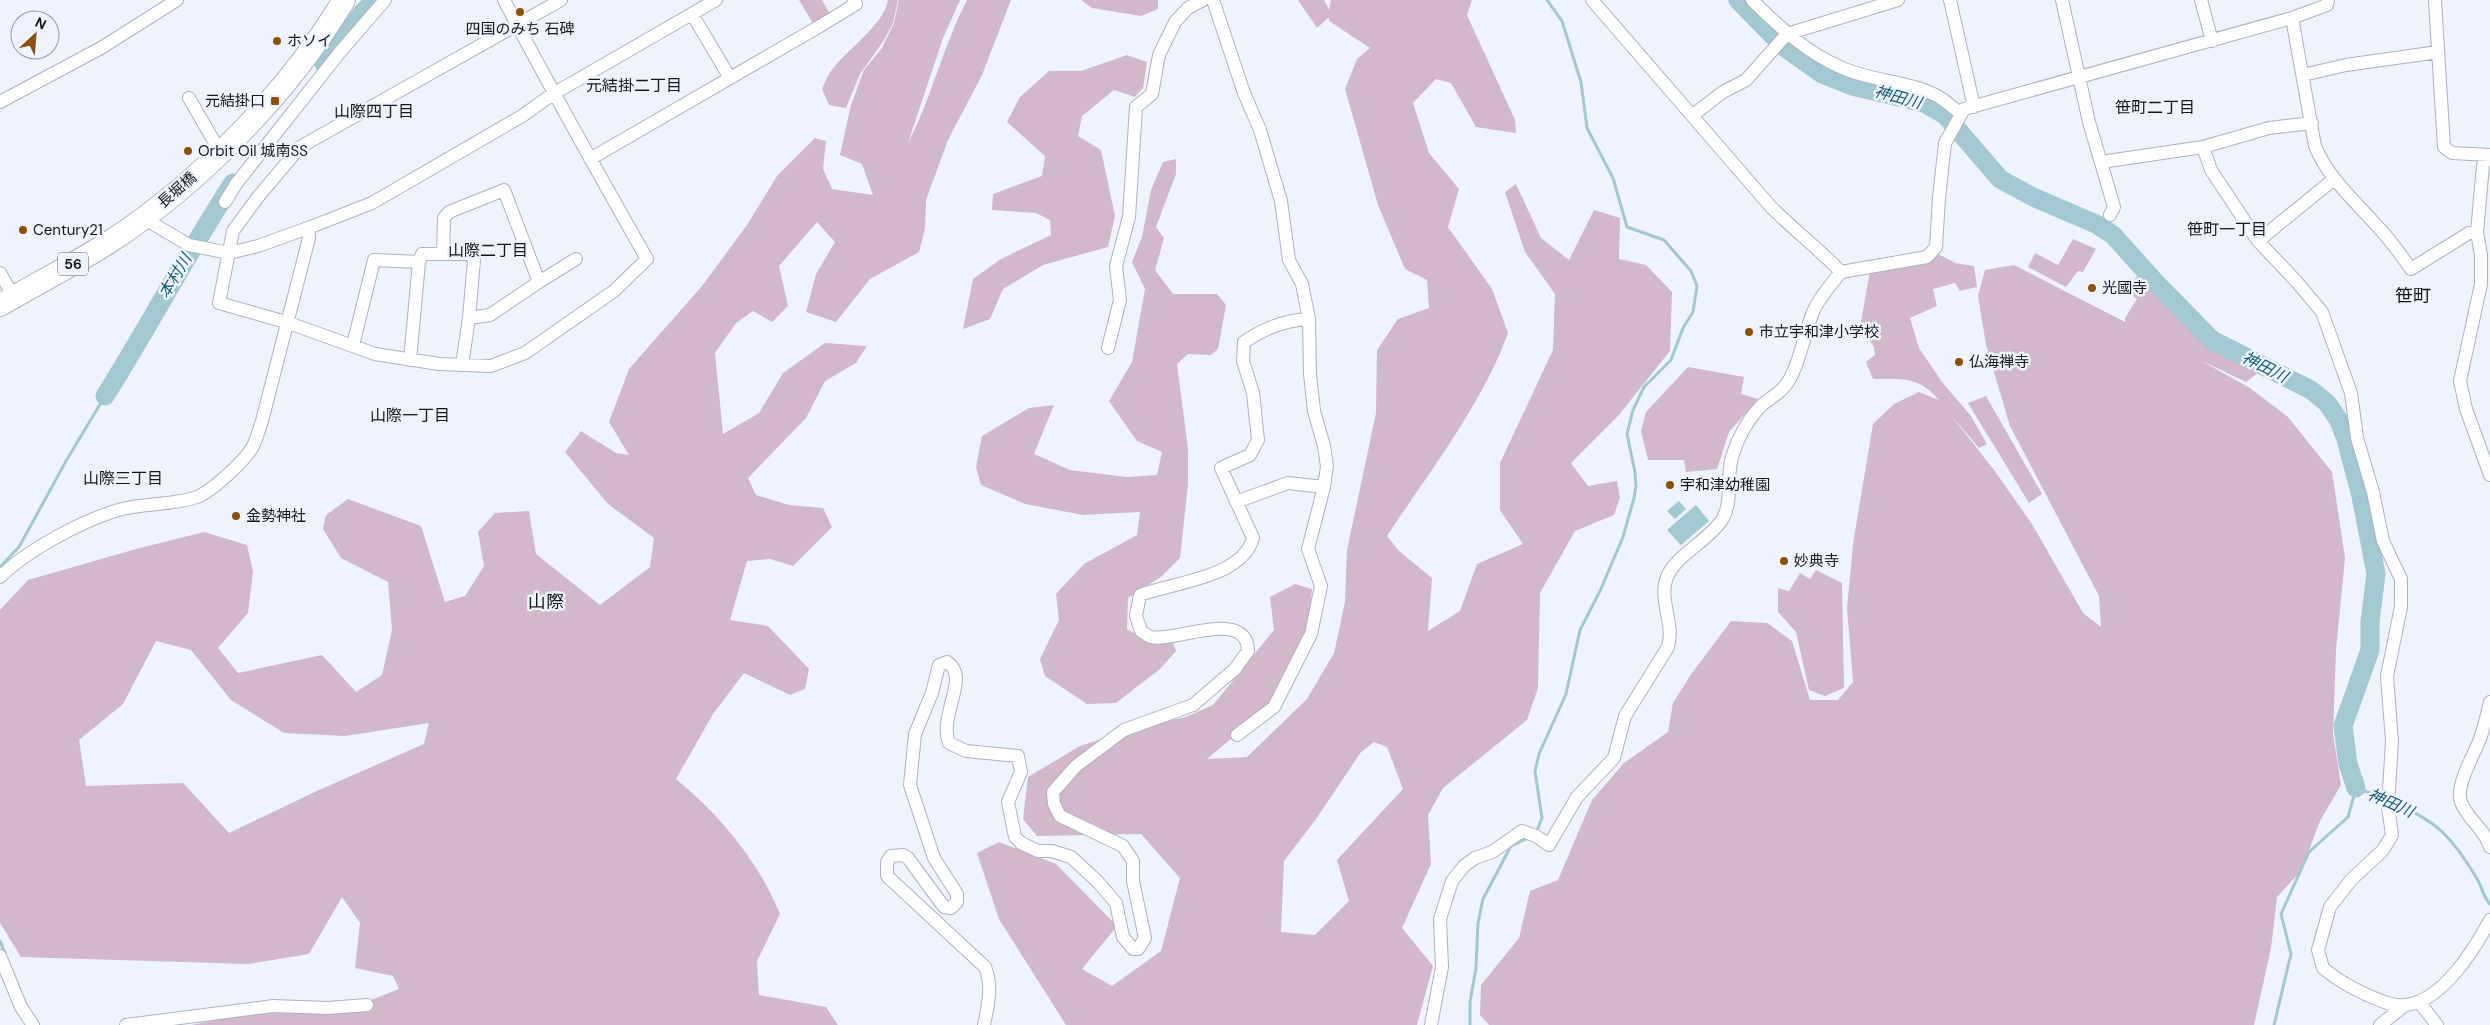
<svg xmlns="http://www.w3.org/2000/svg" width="2490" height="1025" viewBox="0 0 2490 1025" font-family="'DM Sans','Noto Sans JP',sans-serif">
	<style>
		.green { fill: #d1b8cc; fill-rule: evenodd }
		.water { fill: #a2c8d1 }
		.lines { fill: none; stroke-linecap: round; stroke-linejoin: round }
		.stream { stroke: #a2c8d1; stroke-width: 3 }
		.river { stroke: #a2c8d1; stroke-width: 19 }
		.street-casing { stroke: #aeb1bf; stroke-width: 14 }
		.highway-casing { stroke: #aeb1bf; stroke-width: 24 }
		.street { stroke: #fff; stroke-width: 12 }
		.highway { stroke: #fff; stroke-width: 22 }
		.poi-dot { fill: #8c510d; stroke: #eff3fe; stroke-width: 2 }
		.labels { text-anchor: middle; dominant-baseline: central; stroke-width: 5; stroke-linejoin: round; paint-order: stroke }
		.shield { fill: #eff3fe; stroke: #575960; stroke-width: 1 }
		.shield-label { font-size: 14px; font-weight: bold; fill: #16171c }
		.poi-label { font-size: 15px; fill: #16171c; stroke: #eff3fe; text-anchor: start }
		.street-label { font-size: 15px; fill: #16171c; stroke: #eff3fe }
		.neighbourhood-label { font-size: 16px; fill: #16171c; stroke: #eff3fe }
		.water-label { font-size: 16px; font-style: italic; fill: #15606f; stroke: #eff3fe }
		.quarter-label { font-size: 18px; fill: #16171c; stroke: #eff3fe }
	</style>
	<rect width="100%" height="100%" fill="#eff3fe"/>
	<path class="green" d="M799,0H822L831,16L814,25Z
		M888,0H898L893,23L884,40L860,74L846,108L829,105L822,89C825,83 827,76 831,71C846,50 884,25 888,0Z
		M899,0H960L943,38L908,143C932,97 943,46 967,0H1011L982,75L948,140L926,200L925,228L919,252L870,279L836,322L806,312L816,274L835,242L817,222L779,266L788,306L772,322L753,311L736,323L715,353L723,434L759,413L783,373L825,343L867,346L856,363L825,381L806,418L748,478L756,495L789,505L823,508L832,527L793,566L770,559L747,561L730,620L768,626L809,669L805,689L790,695L744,673L713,714L676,779C721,816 758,861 780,914L757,961L759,995L826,1007L838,1025H191L236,1016L356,1006L399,989L393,976L355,968L360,923L342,897L309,954L248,964L21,957L0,923V610L28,580L136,549L204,532L247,545L253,572L248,613L218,648L238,673L322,655L356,692L382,675L392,630L388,582L341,558L323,529L326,515L348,499L421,526L445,602L465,596L484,566L478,532L495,513L529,511L536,554L600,605L650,567L654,538L608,504L565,452L581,431L616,453L629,455L609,422L629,369L702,286L747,225L777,176L815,138L826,141L823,169L832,189L873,195L862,164L840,155L851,105L864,70L882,48L894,23ZM156,641L191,650L231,700L284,733L345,736L429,723L424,744L319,790L229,833L183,783L86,786L79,740L123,704Z
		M1081,0H1158V9L1141,16L1092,8Z
		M1298,0H1324L1329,10L1331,0H1472L1467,15L1515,120L1516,133L1476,127L1451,83L1436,79L1413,103L1429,153L1459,189L1448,227L1492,289L1508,333C1482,405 1429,472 1387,536L1399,551L1432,578L1428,631L1460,611L1477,564L1523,544L1500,510V463L1553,350L1555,294L1525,252L1505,192L1516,184L1541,238L1569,260L1594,210L1620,218L1619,259L1646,265L1672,292L1670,351L1618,416L1571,463L1588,486L1617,481L1620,498L1614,515L1575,531L1540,593L1538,688L1527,720L1443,788L1428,815L1431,864L1402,928L1433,966L1417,1025H1066L999,919L977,853L999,842L1056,864L1117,926L1082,969L1112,986L1161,951L1180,878L1141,834L1037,836L1023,819L1028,777L1080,746L1141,726L1186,717L1213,705L1274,630L1270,597L1295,584L1312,589L1308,628L1269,707L1207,759L1247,757L1307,699L1334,653L1345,602L1347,550L1376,413L1377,350L1398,319L1429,308L1427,280L1405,269L1378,205L1345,89L1357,59L1370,48L1329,21V17L1317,28ZM1374,742L1387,747L1403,789L1337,860L1349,901L1315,935L1281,932L1284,861L1316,819L1361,752Z
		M1127,55L1147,62L1143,88L1135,97L1114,90L1082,116L1078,136L1101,150L1115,216L1108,247L1043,265L1003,289L990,319L963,329L973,279L1001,259L1051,235L1050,220L1036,213L992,210L993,194L1042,176L1045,156L1007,122L1020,97L1049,71H1081Z
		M1176,159V174L1156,227L1164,238L1155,270L1173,294H1217L1226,305L1218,349L1211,355L1188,354L1177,364L1188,449V484L1180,558L1162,576L1128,598L1127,629L1150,643L1172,641L1176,651L1160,669L1116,703L1087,704L1045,676L1040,659L1059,620L1056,594L1084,564L1137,535L1140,512L1083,515L1025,504L981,485L976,467L982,436L1029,408L1054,405L1034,454L1070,470L1127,477L1157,475L1162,452L1137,441L1109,401L1132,362L1145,289L1132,262L1142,237L1151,190L1163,162Z
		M2073,239L2096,249L2083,272L2078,271L2066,287L2028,267L2035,253L2058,265Z
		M1940,255L1955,263L1974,266L1977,287L1960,291L1955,283L1933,289L1937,306L1910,318L1919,348L1942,382L1971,416L1987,444L1979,448L1950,414L1994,470L2032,524L2083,613L2101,627L2099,596L2010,426L1986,345L1978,296L1985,270L2014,265L2125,322V318L2137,299L2126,291L2138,275L2192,331L2258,373L2246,382L2200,360L2250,388L2288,417L2332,472L2345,558L2336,650L2333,734L2341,785L2320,821L2301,871L2277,897L2271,948L2254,1025H1489L1480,1015L1481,985L1519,938L1530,891L1558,880L1592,800L1624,763L1668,732L1673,703L1692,673L1731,621L1767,623L1792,641L1810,700H1838L1853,682L1847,608L1853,544L1873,424L1894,404L1919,392L1939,400C1919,376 1902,379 1873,379L1866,362L1875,355L1874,347L1860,327L1870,271Z
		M1688,367L1744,377L1741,394L1758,399L1729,432L1717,469L1686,472L1684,460H1648L1641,431L1646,412Z
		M1986,396L2042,494L2029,503L1968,403Z
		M1816,570L1842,583L1844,688L1825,696L1809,690L1796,632L1778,612V588L1789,591L1800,573L1810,579Z"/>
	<path class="water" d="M1679,501L1686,509L1675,519L1667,511Z
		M1696,505L1709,521L1681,545L1667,530Z"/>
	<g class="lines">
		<path class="stream" d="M0,567L19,547L66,461L105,396
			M2392,802C2437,821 2451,836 2476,877C2482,886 2483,897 2490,904
			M1536,833L1542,818L1535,771L1539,754L1566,694L1580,630L1600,591L1623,537L1634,498L1636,486L1635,472L1627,434L1633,410L1644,387L1671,360L1683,328L1693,312L1697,286L1691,271L1664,240L1627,227L1613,178L1587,128L1581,82L1562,21L1547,0
			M0,941L5,953
			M1470,1025V1002L1476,968L1478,923L1483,899L1511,846L1528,838
			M2274,1025L2291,954L2281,914L2309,852L2348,817L2356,788L2384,798"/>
		<path class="river" d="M1738,0L1784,47L1822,74L1852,86L1924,103L1945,115L2000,179L2033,197L2096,224L2113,235L2157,284L2212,340L2311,390L2327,403L2338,419L2346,439L2361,496L2376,574L2370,622V650L2343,726L2348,764L2356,788
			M324,64L363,12L375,0
			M105,396C149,326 188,252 233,183"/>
		<defs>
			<path id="street" d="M504,0C550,87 598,173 647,259L614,291L525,353L491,366L439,364L375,354L286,322L219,303L233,231L258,197L300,147L561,0
				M1213,0L1244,93L1260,130L1281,201L1289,260L1302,284L1309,319L1310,374L1314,411L1324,446L1327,466L1324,487L1308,549L1321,586L1311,634L1274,707L1237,735
				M1592,0L1771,207C1794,230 1819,249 1841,272
				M1752,0C1778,26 1806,52 1840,67C1872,82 1908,80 1939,97C1946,101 1953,108 1960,113
				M1950,0L1974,107
				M2062,0L2089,122L2114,207L2110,215
				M2201,0L2212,41
				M2435,0L2444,147L2452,153L2490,155
				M692,14L730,78
				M2292,18L2315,146C2328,178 2355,201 2377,226C2390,239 2400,254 2411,269L2469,233L2477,232
				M2303,75L2346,65L2438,52
				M189,98L215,143L223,150
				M0,102L101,48L177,0
				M1693,115L1723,92L1746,80L1787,34L1898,0
				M2203,147L2211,170L2258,241L2296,281L2322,312L2351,393L2357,438L2373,492L2383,541L2401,579V607L2387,676L2392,741L2388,807L2392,835L2383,850L2351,880L2330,907L2318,950L2323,968C2336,979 2350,987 2365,994C2377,999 2392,1007 2406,1005C2442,1001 2474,950 2490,920
				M2490,155L2483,165L2477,232L2481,255V284L2460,381L2466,409L2490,475
				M590,159L820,26L856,4L854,0
				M2101,162L2203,147L2269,128L2312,123
				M225,202L236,184L340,52L385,0
				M143,218L189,245L229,253L258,246L308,228L372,203L522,116L553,94L716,0
				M2258,241L2334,179
				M443,254L444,218L449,212L504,190L539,282L490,315L469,318L462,365
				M0,273L14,297
				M539,282L576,259
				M353,345L374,260L419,262
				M1108,348L1120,300L1116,266L1129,217L1136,107L1152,94L1159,55L1175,22L1188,8L1203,0
				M410,360L419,262L422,254H470L474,260L469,318
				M1236,502L1288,483L1324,487
				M0,577C27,550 85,519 122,509C146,503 174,505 197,497C212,491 246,460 253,446C257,439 259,429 262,421L309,238L308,228
				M2490,702C2487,715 2484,727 2480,739C2474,755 2455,786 2461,802C2467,819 2485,829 2490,847
				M0,956L21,1007L33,1025
				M2419,1002L2437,1025
				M126,1025L273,1006L328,1008L367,1005
				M984,1025C988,1005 993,987 985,967L887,876V862L891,856L903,855L908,858L944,907L951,908L957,902V894L934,858L910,785L915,734L932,693L939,665L947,662C971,677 938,715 949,743L966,751L1018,756L1021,772L1008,802L1015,837L1021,843L1038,851H1052L1071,857L1098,882L1116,903L1123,937L1133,949H1138L1145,938L1133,881V861L1123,846L1060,816L1054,804L1053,792L1076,766L1124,730L1193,705L1235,669L1248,651C1247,607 1174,643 1151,637C1148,636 1144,633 1141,631L1136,616L1140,595C1174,582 1242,578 1253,538L1221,468L1250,455L1258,440L1253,393L1243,361L1244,342C1263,329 1286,320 1309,319
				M1431,1025L1442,967L1440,919L1452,881L1464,866L1475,858L1492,852L1522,831L1536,836L1549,845L1577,797L1614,758L1625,716L1668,647C1675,624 1658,599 1667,577C1676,555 1708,541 1722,520C1734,500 1725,475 1733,454C1738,438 1748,420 1759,408C1766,400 1778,395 1785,386C1798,371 1805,331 1813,312C1819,297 1831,285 1841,272L1927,257L1936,247L1939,198L1945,143L1964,109L2292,18L2327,5L2328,0
				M2380,1025L2404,1006"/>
			<path id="highway" d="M0,305C36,284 73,265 108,243C199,184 288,93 344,0"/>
		</defs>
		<use href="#street" class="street-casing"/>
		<use href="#highway" class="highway-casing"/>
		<use href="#street" class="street"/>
		<use href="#highway" class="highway"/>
	</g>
	<g class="poi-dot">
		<circle cx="520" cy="12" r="5"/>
		<circle cx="277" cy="41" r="5"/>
		<rect x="270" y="96" width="10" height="10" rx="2.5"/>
		<circle cx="188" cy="151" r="5"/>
		<circle cx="23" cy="230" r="5"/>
		<circle cx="2092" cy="288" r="5"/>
		<circle cx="1749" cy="332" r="5"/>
		<circle cx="1959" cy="362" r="5"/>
		<circle cx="1670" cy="485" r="5"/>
		<circle cx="236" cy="516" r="5"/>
		<circle cx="1784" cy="561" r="5"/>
	</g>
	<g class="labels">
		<rect class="shield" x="58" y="252.5" width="30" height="23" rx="4"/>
		<g class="shield-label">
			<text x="73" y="264">56</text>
		</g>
		<g class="poi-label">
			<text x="520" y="29" text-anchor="middle">四国のみち 石碑</text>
			<text x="287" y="41">ホソイ</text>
			<text x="265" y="101" text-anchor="end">元結掛口</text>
			<text x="198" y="151">Orbit Oil 城南SS</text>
			<text x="33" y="230">Century21</text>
			<text x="2102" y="288">光國寺</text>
			<text x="1759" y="332">市立宇和津小学校</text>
			<text x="1969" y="362">仏海禅寺</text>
			<text x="1680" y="485">宇和津幼稚園</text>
			<text x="246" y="516">金勢神社</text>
			<text x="1794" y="561">妙典寺</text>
		</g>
		<g class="street-label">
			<text transform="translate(177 190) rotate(-41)">長堀橋</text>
		</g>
		<g class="neighbourhood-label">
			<text x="634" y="85">元結掛二丁目</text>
			<text x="2155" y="107">笹町二丁目</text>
			<text x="374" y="111">山際四丁目</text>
			<text x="2227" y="229">笹町一丁目</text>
			<text x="488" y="250">山際二丁目</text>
			<text x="410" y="415">山際一丁目</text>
			<text x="123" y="478">山際三丁目</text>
		</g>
		<g class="water-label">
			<text transform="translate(1898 97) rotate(15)">神田川</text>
			<text transform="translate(175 276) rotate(-59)">本村川</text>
			<text transform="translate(2265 367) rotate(27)">神田川</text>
			<text transform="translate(2391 803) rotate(24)">神田川</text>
		</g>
		<g class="quarter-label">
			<text x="2413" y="296">笹町</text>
			<text x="546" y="602">山際</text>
		</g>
	</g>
	<g transform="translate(35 35) rotate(26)"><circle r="24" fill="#eff3fe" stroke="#989ba4"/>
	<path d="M0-4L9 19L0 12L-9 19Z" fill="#8c510d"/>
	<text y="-8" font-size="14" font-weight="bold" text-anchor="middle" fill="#16171c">N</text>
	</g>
</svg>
